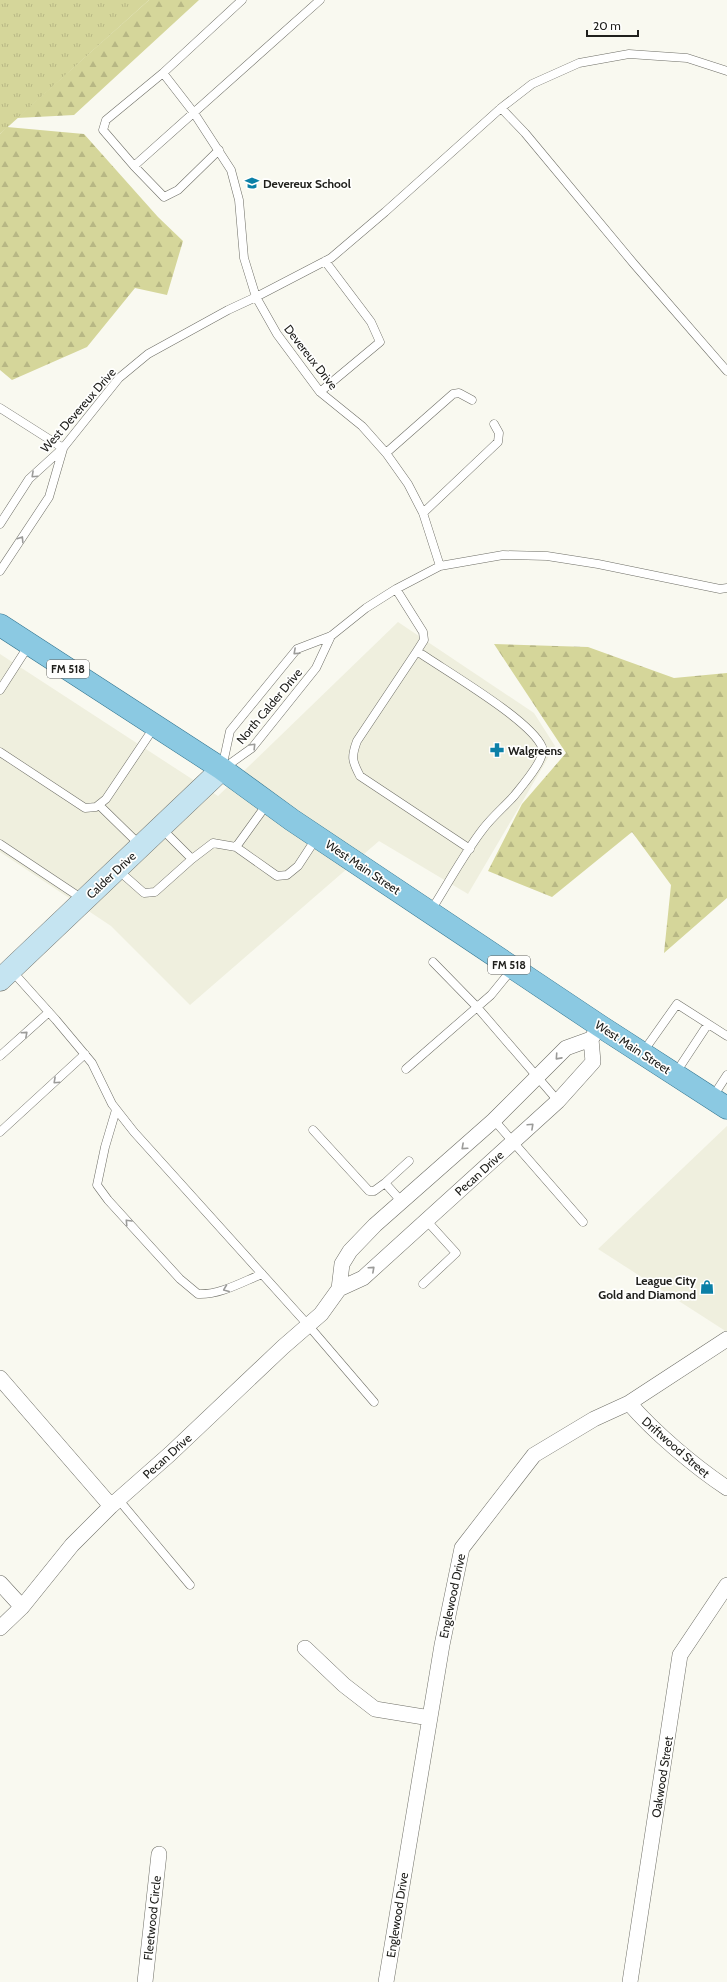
<svg xmlns="http://www.w3.org/2000/svg" width="727" height="1982" viewBox="0 0 727 1982" font-family="Cabin,sans-serif">
	<style>
		.built { fill: #efefde }
		.grass { fill: url(#grass-tufts) }
		.forest { fill: url(#forest-firs) }
		.lines { fill: none; stroke-linecap: round; stroke-linejoin: round }
		.lane-casing { stroke: #6e6e66; stroke-width: 9 }
		.street-casing { stroke: #6e6e66; stroke-width: 16 }
		.secondary-casing { stroke: #6e6e66; stroke-width: 23 }
		.primary-casing { stroke: #347691; stroke-width: 23 }
		.lane { stroke: #fff; stroke-width: 8 }
		.street { stroke: #fff; stroke-width: 15 }
		.secondary { stroke: #c5e4f1; stroke-width: 22 }
		.primary { stroke: #8bc9e2; stroke-width: 22 }
		.oneway { stroke: #9b9b99 }
		.labels { text-anchor: middle; dominant-baseline: central; stroke-width: 3.5; stroke-linejoin: round; paint-order: stroke }
		.shield { fill: #fffffe; stroke: #636360; stroke-width: 1 }
		.shield-label { font-size: 11px; font-weight: bold; fill: #20201d }
		.poi-label { font-size: 12px; font-weight: bold; fill: #20201d; stroke: #fffffe; text-anchor: start }
		.street-label { font-size: 12px; fill: #20201d; stroke: #fffffe }
	</style>
	<defs>
		<pattern id="grass-tufts" width="24" height="20" patternUnits="userSpaceOnUse"><rect width="24" height="20" fill="#d5d69a"/><path d="M3 7l-1-3M5 7V3M7 7l1-3M15 17l-1-3M17 17v-4M19 17l1-3" fill="none" stroke="#b7b784"/></pattern>
		<pattern id="forest-firs" width="22" height="20" patternUnits="userSpaceOnUse"><rect width="22" height="20" fill="#d5d69a"/><path d="M5 1l3.5 6h-7zM16 11l3.5 6h-7z" fill="#b7b784"/></pattern>
	</defs>
	<rect width="100%" height="100%" fill="#f9f9f0"/>
	<path class="built" d="M398,622L534,713L555,746L468,894L379,841L190,1005L111,926L0,852V654L218,796Z
		M727,1126V1332L598,1249Z"/>
	<path class="grass" d="M0,0H149L0,134Z"/>
	<path class="forest" d="M149,0H199L74,115L17,118Z
		M7,127L84,134L158,217L183,241L167,295L135,288L87,347L12,380L0,370V134Z
		M494,644L588,647L674,678L727,673V898L664,953L671,885L632,832L552,897L488,871L522,804L566,753Z"/>
	<g class="lines">
		<defs>
			<path id="lane" d="M163,73L194,113L231,170L239,200L244,258L256,297L277,334L320,392L362,426L386,453L408,484L423,513L440,566
				M501,108L525,133L634,264L727,371
				M219,150L178,190L164,197L134,166L103,130L106,120L163,73L242,0
				M134,166L320,0
				M320,392L380,342L371,322L325,261
				M0,408L63,448
				M386,453L453,394L459,393L472,400
				M423,513L498,442L499,433L494,424
				M0,524L29,479L63,448L119,378L148,354L228,310L256,297L331,258L385,212L501,108L532,84L579,63L629,54L687,58L727,71
				M0,571L49,497L63,449
				M396,589L423,632L424,640L417,651C444,670 531,720 542,747C547,758 521,787 514,796C504,807 492,817 483,829C463,855 448,884 430,912
				M417,651L357,741C351,757 352,761 360,776L470,849
				M0,690L29,645
				M0,752L85,808L96,807L106,799L155,726
				M222,768L230,731L297,649L331,636L366,608L396,589L440,566L503,555L547,556L598,564L720,589L727,588
				M224,768L252,748L316,668L331,636
				M99,805L140,845
				M161,828L192,859
				M0,844L84,900
				M236,847L267,804
				M118,870L144,893L155,892L192,859L213,843L236,847L277,876L287,875L298,866L317,837
				M433,962L477,1007L558,1101
				M12,971L56,1020L92,1063L112,1104L134,1132L308,1325L374,1402
				M643,1052L677,1004L727,1036
				M0,1056L49,1012
				M406,1069L491,995L513,968
				M675,1074L708,1024
				M712,1098L727,1075
				M116,1110L105,1147L97,1185L108,1200L180,1279L198,1294C220,1295 242,1282 262,1274
				M494,1120L583,1222
				M313,1130L369,1191H374L385,1183
				M0,1132L85,1054
				M402,1202L385,1183L409,1161
				M423,1284L456,1253L426,1220
				M118,1499L190,1585"/>
			<path id="street" d="M339,1289L342,1264L350,1251L375,1225L494,1120L566,1048L591,1039L596,1032
				M0,1378L111,1506
				M629,1403C654,1432 695,1467 727,1488
				M0,1583L22,1607
				M0,1628L22,1607L72,1545L111,1506L170,1454L283,1347L321,1314L339,1289L363,1278L558,1101L593,1062L591,1039
				M305,1648L344,1685L375,1709L430,1718
				M145,1982L159,1854
				M386,1982L442,1645L462,1548L534,1455L594,1419L629,1403L727,1339
				M630,1982L680,1655L727,1585"/>
			<path id="secondary" d="M0,980L222,769"/>
			<path id="primary" d="M0,625L222,769L292,820L600,1026L727,1108"/>
		</defs>
		<use href="#lane" class="lane-casing"/>
		<use href="#street" class="street-casing"/>
		<use href="#secondary" class="secondary-casing"/>
		<use href="#primary" class="primary-casing"/>
		<use href="#lane" class="lane"/>
		<use href="#street" class="street"/>
		<use href="#secondary" class="secondary"/>
		<use href="#primary" class="primary"/>
	</g>
	<defs><path id="oneway-chevron" d="M-2-3.5L2.5 0L-2 3.5" fill="none" stroke-width="1.6" stroke-linecap="round" stroke-linejoin="round"/></defs>
	<g class="oneway">
		<use href="#oneway-chevron" transform="translate(34 475) rotate(137)"/>
		<use href="#oneway-chevron" transform="translate(21 539) rotate(-57)"/>
		<use href="#oneway-chevron" transform="translate(296 652) rotate(138)"/>
		<use href="#oneway-chevron" transform="translate(253 746) rotate(-46)"/>
		<use href="#oneway-chevron" transform="translate(25 1034) rotate(-42)"/>
		<use href="#oneway-chevron" transform="translate(558 1057) rotate(132)"/>
		<use href="#oneway-chevron" transform="translate(56 1081) rotate(137)"/>
		<use href="#oneway-chevron" transform="translate(531 1126) rotate(-43)"/>
		<use href="#oneway-chevron" transform="translate(464 1147) rotate(138)"/>
		<use href="#oneway-chevron" transform="translate(128 1222) rotate(-133)"/>
		<use href="#oneway-chevron" transform="translate(372 1269) rotate(-42)"/>
		<use href="#oneway-chevron" transform="translate(226 1289) rotate(158)"/>
	</g>
	<defs>
		<symbol id="school-bare" viewBox="-9 -9 18 18"><path d="M0-5L7-2L0 1L-7-2ZM-4 1L0 2.5L4 1V4Q0 6-4 4Z" fill="#0b80a7" stroke="#fffffe" stroke-width="2.5" paint-order="stroke"/></symbol>
		<symbol id="pharmacy-bare" viewBox="-9 -9 18 18"><path d="M-2-6h4v4h4v4h-4v4h-4v-4h-4v-4h4Z" fill="#0b80a7" stroke="#fffffe" stroke-width="2.5" paint-order="stroke"/></symbol>
		<symbol id="shop-bare" viewBox="-9 -9 18 18"><path d="M-5-2.5h2.3a2.7 3.5 0 0 1 5.4 0H5L5.5 6h-11ZM-1.5-2.5h3a1.5 2.3 0 0 0-3 0Z" fill="#0b80a7" stroke="#fffffe" stroke-width="2.5" paint-order="stroke"/></symbol>
	</defs>
	<g fill-rule="evenodd">
		<use href="#school-bare" x="242" y="173" width="20" height="20"/>
		<use href="#pharmacy-bare" x="487" y="740" width="20" height="20"/>
		<use href="#shop-bare" x="697" y="1277" width="20" height="20"/>
	</g>
	<g class="labels">
		<g class="shield">
			<rect x="47" y="660" width="42" height="18" rx="3"/>
			<rect x="488" y="956" width="42" height="18" rx="3"/>
		</g>
		<g class="shield-label">
			<text x="68" y="669">FM 518</text>
			<text x="509" y="965">FM 518</text>
		</g>
		<g class="poi-label">
			<text x="263" y="183">Devereux School</text>
			<text x="508" y="750">Walgreens</text>
			<text x="696" y="1280" text-anchor="end">League City<tspan x="696" dy="14">Gold and Diamond</tspan></text>
		</g>
		<g class="street-label">
			<text transform="translate(311 357) rotate(52)">Devereux Drive</text>
			<text transform="translate(78 410) rotate(-49)">West Devereux Drive</text>
			<text transform="translate(269 706) rotate(-50)">North Calder Drive</text>
			<text transform="translate(363 867) rotate(34)">West Main Street</text>
			<text transform="translate(111 875) rotate(-43)">Calder Drive</text>
			<text transform="translate(633 1047) rotate(33)">West Main Street</text>
			<text transform="translate(479 1173) rotate(-42)">Pecan Drive</text>
			<text transform="translate(676 1447) rotate(41)">Driftwood Street</text>
			<text transform="translate(167 1456) rotate(-42)">Pecan Drive</text>
			<text transform="translate(452 1596) rotate(-78)">Englewood Drive</text>
			<text transform="translate(662 1777) rotate(-81)">Oakwood Street</text>
			<text transform="translate(397 1915) rotate(-81)">Englewood Drive</text>
			<text transform="translate(152 1918) rotate(-84)">Fleetwood Circle</text>
		</g>
	</g>
	<path d="M587 30v6h51v-6" fill="none" stroke="#20201d" stroke-width="2"/>
	<text x="593" y="30" font-size="12" fill="#20201d" stroke="#fffffe" stroke-width="3" paint-order="stroke">20 m</text>
</svg>
